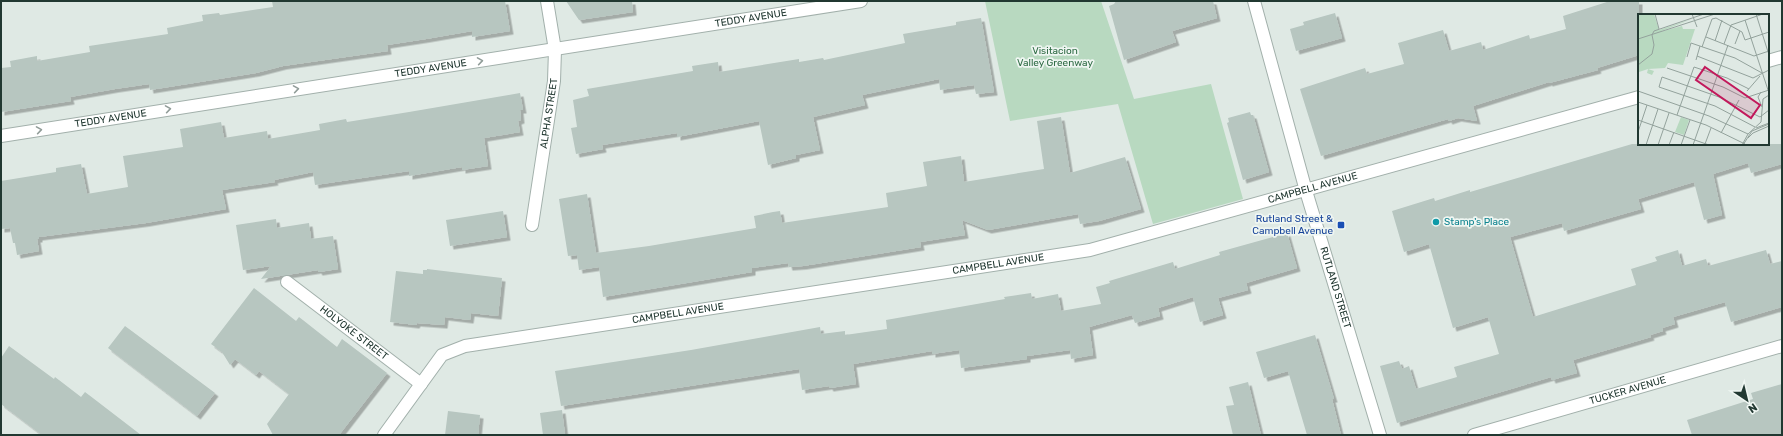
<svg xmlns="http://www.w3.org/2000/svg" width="1783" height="436" viewBox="0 0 1783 436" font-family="Rubik,sans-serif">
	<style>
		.green { fill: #b8d9c0 }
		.building { fill: #b7c6c0; filter: url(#shadow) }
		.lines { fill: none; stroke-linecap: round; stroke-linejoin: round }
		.minor-casing { stroke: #a2b0ab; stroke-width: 14 }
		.minor { stroke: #fff; stroke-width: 12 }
		.oneway { stroke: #909c98 }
		.culture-dot { fill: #0f9aa8; stroke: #eff6f2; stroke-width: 1.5 }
		.transit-dot { fill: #1a4fb4; stroke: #eff6f2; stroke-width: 1.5 }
		.labels { text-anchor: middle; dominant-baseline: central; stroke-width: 3.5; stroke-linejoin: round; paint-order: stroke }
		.street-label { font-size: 10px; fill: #213831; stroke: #eff6f2 }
		.park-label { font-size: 10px; fill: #2e6b44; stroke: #eff6f2 }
		.transit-label { font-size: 10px; fill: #164399; stroke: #eff6f2; text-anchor: end }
		.culture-label { font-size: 10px; fill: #0d838f; stroke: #eff6f2; text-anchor: start }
		.inset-road { fill: none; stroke: #93a29c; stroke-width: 1 }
		.view { fill: #c2185b; fill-opacity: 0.15; stroke: #c2185b; stroke-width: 2 }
		.inset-edge { fill: none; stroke: #213831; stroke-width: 2 }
	</style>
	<defs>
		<filter id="shadow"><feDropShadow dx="3.5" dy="3.5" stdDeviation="0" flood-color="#0004"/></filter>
	</defs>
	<rect width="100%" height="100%" fill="#dfe9e4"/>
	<path class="green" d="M985,1H1101L1134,99L1211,84L1243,199L1153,224L1118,104L1010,121Z"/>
	<path class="building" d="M272,1H505L510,31L472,37V31L426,39L387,45L388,51L283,66L256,73L150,90L149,84L115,89L70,97L71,101L1,112V68L11,67L10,61L37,56V61L90,52L89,46L168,34L167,28L203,21L202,15L219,13L220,15L273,7Z
		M566,1H632L633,12L579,20Z
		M1116,1H1213L1217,18L1172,31L1176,42L1124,60L1109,6L1114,4Z
		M1610,1H1639V55L1597,68L1598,70L1549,83V82L1473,106L1477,121L1458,118L1449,121L1448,119L1321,156L1300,89L1365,68L1367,74L1404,64L1398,43L1443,30L1449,51L1481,42L1483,50L1529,35L1530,39L1566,29L1563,16Z
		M1335,13L1342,38L1296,51L1290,29L1304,25L1303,22Z
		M981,18L994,92L976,94L974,85L940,90L939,79L862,95L865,105L813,117L820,150L796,155V158L768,165L759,121L677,137V133L602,145L603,149L576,154L571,128L577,127L573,100L589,96L587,89L693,71L692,66L718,62L719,72L799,59V62L823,58L824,60L905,43L903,34L956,25V22Z
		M520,93L523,110H520L521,120L518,121L520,132L484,138L488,166L462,170V167L409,176V171L315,185L313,172L274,180L275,182L222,190L226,209L146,223L39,237V239H37L39,251L17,255L15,243H13L10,228L1,229V181L56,172V168L81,164L87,194L128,187L123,156L183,147L180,129L221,122L224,138L267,131L268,139L320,130L319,124L346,119L347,122L409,112Z
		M1250,112L1251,115H1253L1269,172L1243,180L1227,123L1229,122L1228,118Z
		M1061,117L1070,173L1125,157L1141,209L1099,221L1080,224L1078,214L988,230L962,220L965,235L920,242L921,247L803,266L789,267L788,263L752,268V272L603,297L599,267L579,270L577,255L568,256L559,199L587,194L596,253L649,246L756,228L754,216L773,212L780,211L782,223L888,207L886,193L927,186L923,162L961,156L964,182L1044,169L1037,121Z
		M1632,144H1782V164L1751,173L1748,163L1713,174L1722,215L1704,220L1694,182L1638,199L1641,209L1564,231L1562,223L1510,237L1533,317L1636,285L1631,269L1657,261L1655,257L1678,250L1682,266L1706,259L1708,266L1766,250L1770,264L1782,261V307L1731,322L1725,302L1673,317L1675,324L1662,328L1663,331L1650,335L1651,337L1573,360L1577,373L1552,380L1551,377L1397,423L1380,366L1399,361L1402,369L1409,366L1416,389L1457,377L1454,367L1499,354L1488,317L1453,328L1429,244L1404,252L1392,211L1434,198L1435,201L1470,190V192Z
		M503,211L507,237L450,246L446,220Z
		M276,219L277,228L309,223L311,239L333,236L338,269L319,272L318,270L261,279L271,266L243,270L236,225Z
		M1287,233L1297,268L1246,283L1248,290L1218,298L1223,315L1200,322L1193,297L1158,308L1160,316L1135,323L1132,315L1089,327L1093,355L1071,359L1070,350L1027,356V359L961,368L959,350L932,354V351L853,364L856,384L830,388L829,386L802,390L799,369L561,406L555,371L691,350L820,327L821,334L845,331V335L887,329L886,320L1005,299L1004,297L1031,293L1032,299L1058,294L1061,311L1101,304L1096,287L1110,283L1109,281L1173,262L1175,269L1220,255L1219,252Z
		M427,269L502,278L498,316L471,313L470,320L445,317L444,325L417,323L416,325L390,322L396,271L423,274V270H427Z
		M254,288L296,321L299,317L337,347L342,339L387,373L339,435H273L267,424L289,394L259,371L256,375L235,359L230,365L222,352L211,344Z
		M125,326L215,393L197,416L108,348Z
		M1315,335L1334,399H1332L1341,435H1307L1288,371L1264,378L1256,352Z
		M9,346L54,379L55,377L81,397L85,392L141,435H42L1,404V358Z
		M1248,382L1261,435H1233L1226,406L1234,405L1229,387Z
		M1782,384V435H1692L1687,420L1753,399L1751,393Z
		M562,410L565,435H543L540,413Z
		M448,411L480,415L478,435H445Z"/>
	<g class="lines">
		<defs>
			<g id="minor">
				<path id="s1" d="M1254,1L1306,191L1380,435"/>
				<path d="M1768,61L1782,57"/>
				<path id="s2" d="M1,136L861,1"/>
				<path id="s3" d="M532,225L554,81L555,50L547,1"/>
				<path id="s4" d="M287,282L421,384"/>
				<path id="s5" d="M384,435L442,355L465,346L1090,250L1639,97"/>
				<path id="s6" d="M1474,435L1782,346"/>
			</g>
		</defs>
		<use href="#minor" class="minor-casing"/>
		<use href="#minor" class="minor"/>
	</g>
	<defs><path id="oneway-chevron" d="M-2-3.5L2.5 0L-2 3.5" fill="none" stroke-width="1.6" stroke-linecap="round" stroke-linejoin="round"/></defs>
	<g class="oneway">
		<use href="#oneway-chevron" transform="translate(480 61) rotate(-9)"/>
		<use href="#oneway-chevron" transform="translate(296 89) rotate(-9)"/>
		<use href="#oneway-chevron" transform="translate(168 109) rotate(-9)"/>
		<use href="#oneway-chevron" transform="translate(39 130) rotate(-9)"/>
	</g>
	<circle class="culture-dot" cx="1436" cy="222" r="4"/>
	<rect class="transit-dot" x="1337" y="221" width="8" height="8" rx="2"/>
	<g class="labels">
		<g class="street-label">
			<text stroke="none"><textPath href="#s2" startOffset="759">TEDDY AVENUE</textPath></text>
			<text stroke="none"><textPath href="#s2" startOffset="435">TEDDY AVENUE</textPath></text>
			<text stroke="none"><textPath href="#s3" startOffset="113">ALPHA STREET</textPath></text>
			<text stroke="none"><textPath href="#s2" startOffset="111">TEDDY AVENUE</textPath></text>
			<text stroke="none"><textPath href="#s5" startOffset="987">CAMPBELL AVENUE</textPath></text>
			<text stroke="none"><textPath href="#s5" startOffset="663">CAMPBELL AVENUE</textPath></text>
			<text stroke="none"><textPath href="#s1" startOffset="298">RUTLAND STREET</textPath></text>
			<text stroke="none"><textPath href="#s5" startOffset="339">CAMPBELL AVENUE</textPath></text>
			<text stroke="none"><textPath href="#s4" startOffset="84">HOLYOKE STREET</textPath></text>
			<text stroke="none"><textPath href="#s6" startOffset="160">TUCKER AVENUE</textPath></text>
		</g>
		<g class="park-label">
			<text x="1055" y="51">Visitacion<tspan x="1055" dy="12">Valley Greenway</tspan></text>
		</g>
		<g class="transit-label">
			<text x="1333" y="219">Rutland Street &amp;<tspan x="1333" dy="12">Campbell Avenue</tspan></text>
		</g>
		<g class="culture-label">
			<text x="1444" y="222">Stamp's Place</text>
		</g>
	</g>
	<g transform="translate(1638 14)">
		<rect width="131" height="131" fill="#dfe9e4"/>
		<path d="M0,0H16L21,16L54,5L21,18L44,12L45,15H57L45,51L30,49L27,54L10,55L16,57L14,61L9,59L10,55L1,58ZM43,103L51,106L46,121L37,118Z" fill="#b8d9c0"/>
		<path class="inset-road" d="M17,0L21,15M54,0L59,13M118,0L131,41M107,6L130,76M14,21L16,17L66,0M68,23L116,42L131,37M0,25L77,0M107,26L131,18M77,27L84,6M86,30L93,11L125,0M97,30L102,17M64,33L74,5L78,4L104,18L107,26M59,42L115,64L131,56M49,43L53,29L97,44L124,59M58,46L62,32M0,51L14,40L16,31L14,21M29,54L85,73L107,84L131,76M0,77L71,102L110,120M109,77L122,62M123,78L120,83L124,93M0,88L68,111L107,130M39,101L56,53L89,64L111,75M0,106L71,131M117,113L77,92L21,73L24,63L81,83L122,103L131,96M118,114L131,109M0,118L9,91M83,119L101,86M110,120L123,108L125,85L131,81M110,124L115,119L131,112M67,130L73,114M8,131L20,95M20,131L31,99M31,131L36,118M43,131L52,106M55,131L90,31M104,131L110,120M105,131L114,117L131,110"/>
		<path class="view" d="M67,53L122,91L113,104L58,66Z"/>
		<rect width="131" height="131" class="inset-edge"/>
	</g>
	<rect width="1783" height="436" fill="none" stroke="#213831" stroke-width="4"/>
	<g transform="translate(1747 400) rotate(145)" stroke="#eff6f2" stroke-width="3" paint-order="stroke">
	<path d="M0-3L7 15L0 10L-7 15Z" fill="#213831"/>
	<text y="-6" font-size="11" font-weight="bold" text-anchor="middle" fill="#213831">N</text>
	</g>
</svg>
